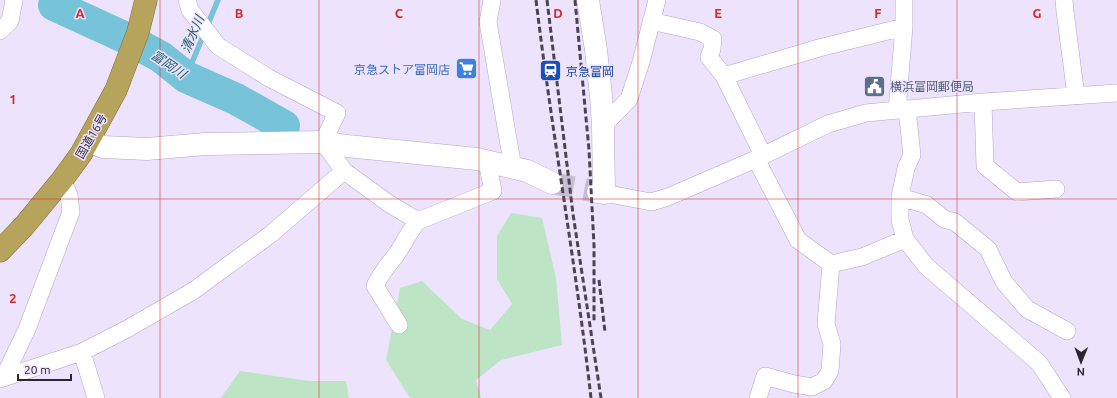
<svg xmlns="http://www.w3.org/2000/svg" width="1117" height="398" viewBox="0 0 1117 398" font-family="Ubuntu,'Noto Sans JP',sans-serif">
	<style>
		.green { fill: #bde4c5 }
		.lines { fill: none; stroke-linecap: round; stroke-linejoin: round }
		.stream { stroke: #77c3d9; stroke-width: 5.5 }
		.river { stroke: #77c3d9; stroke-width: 32 }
		.tertiary-tunnel { stroke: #c7bdd4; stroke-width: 22; stroke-dasharray: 22 11; stroke-linecap: butt }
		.minor-casing { stroke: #b2a5c4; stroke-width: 18 }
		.tertiary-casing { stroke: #b2a5c4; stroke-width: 23 }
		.trunk-casing { stroke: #7a6933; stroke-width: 23 }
		.minor { stroke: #fff; stroke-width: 17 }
		.tertiary { stroke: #fff; stroke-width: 22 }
		.trunk { stroke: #b6a45c; stroke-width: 22 }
		.rail { stroke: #4b4553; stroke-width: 3; stroke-dasharray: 6 3; stroke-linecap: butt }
		.grid { fill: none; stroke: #d62828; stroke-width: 1; stroke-opacity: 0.55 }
		.labels { text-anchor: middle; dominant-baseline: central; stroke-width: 3; stroke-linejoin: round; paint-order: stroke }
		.shop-label { font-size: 12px; fill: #366cbe; stroke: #eee3fd; text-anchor: end }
		.transit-label { font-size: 12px; fill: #164399; stroke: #eee3fd; text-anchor: start }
		.service-label { font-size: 12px; fill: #4e5e75; stroke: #eee3fd; text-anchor: start }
		.street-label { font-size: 12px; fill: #2b2632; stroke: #eee3fd }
		.water-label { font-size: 13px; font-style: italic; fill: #1e5c6c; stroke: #eee3fd }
		.grid-label { font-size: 13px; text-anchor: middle; font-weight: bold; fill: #d62828; stroke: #eee3fd; stroke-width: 3; stroke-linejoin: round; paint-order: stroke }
	</style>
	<rect width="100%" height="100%" fill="#eee3fd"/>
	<path class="green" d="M511,213L542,218L556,278L562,345L501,360L476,380L481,398H410L386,360L400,288L422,281L462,319L490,330L512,304L497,279V236Z
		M240,371L309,381H346L349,398H221Z"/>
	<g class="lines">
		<path class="stream" d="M186,77L218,0"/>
		<path class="river" d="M54,5L126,38L161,57L186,77L236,99L284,126"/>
		<path class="tertiary-tunnel" d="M552,183L598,192"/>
		<defs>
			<path id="minor" d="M187,0L190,10L218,46L269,78L337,113L323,142L344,171L388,203L418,221
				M492,0L488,22L513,168
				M1064,0L1065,11L1076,96
				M651,21L700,32L713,39L712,49L709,57L724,76L819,48L904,27
				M0,31L10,21L14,0
				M724,76L763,155
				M983,102L985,166L1017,192L1056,189
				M907,109L912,155L906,168L900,197V220L905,239L926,266L1039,363L1062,398
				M897,110L904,27V0
				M603,126L629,99L641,62L657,0
				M756,159L798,240L831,264L862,257L905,239
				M604,193L651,202L668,197L756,159L828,124L866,113L983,102L1117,93
				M900,197L927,205L944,219L955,222L988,249L1004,282L1027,309L1067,331
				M399,325L375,286C380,274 388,265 396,255C404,244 409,231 418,221L493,191L487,161
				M82,352L96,398
				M4,377L27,329L71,212L69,195L62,180
				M0,379L82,352L127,329L193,291L271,234L344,171
				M758,398L765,376L794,384L812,387L824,381L830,371L832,344L826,324L831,264"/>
			<path id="tertiary" d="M588,0L596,50L601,96L603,126L604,193L598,192
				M88,141L103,147L147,149L205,144L323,142L347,146L477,159L527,171L552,183"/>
			<path id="trunk" d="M0,251L24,226L62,180L81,154L116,90L138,32L146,0"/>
		</defs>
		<use href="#minor" class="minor-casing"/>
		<use href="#tertiary" class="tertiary-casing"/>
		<use href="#trunk" class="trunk-casing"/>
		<use href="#minor" class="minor"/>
		<use href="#tertiary" class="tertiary"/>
		<use href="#trunk" class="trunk"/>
		<path class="rail" d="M536,0C552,133 576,265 591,398
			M547,0L573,214L601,398
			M575,0L589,150L594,245V323
			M599,280L605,332"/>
	</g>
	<path class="grid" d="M160,0V398M319,0V398M479,0V398M638,0V398M798,0V398M957,0V398M0,199H1117"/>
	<defs>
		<symbol id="supermarket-square" viewBox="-11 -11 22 22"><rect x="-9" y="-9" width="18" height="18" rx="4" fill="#3f7fe0" stroke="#eee3fd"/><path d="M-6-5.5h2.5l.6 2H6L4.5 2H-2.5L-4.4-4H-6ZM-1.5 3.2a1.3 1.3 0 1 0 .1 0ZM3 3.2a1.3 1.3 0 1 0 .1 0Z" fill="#fff"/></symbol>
		<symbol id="station-square" viewBox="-11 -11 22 22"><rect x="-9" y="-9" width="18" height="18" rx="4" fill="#1a4fb4" stroke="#eee3fd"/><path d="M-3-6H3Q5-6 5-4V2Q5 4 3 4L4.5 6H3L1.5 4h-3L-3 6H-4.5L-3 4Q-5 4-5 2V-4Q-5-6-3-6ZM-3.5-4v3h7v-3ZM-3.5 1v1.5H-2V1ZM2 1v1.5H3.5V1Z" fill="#fff"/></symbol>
		<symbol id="civic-square" viewBox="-11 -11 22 22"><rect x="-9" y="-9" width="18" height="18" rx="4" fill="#5c6f8a" stroke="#eee3fd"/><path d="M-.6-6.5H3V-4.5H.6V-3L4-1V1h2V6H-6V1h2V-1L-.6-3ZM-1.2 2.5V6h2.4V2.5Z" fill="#fff"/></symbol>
	</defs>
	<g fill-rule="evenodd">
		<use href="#supermarket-square" x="454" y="56" width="25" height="25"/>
		<use href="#station-square" x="538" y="58" width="25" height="25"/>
		<use href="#civic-square" x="862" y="74" width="25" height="25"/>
	</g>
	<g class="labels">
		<g class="shop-label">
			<text x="450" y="69">京急ストア富岡店</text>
		</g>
		<g class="transit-label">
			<text x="566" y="71">京急富岡</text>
		</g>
		<g class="service-label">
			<text x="890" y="86">横浜富岡郵便局</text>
		</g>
		<g class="street-label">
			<text transform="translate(91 136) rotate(-60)">国道16号</text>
		</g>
		<g class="water-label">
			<text transform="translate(192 34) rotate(-67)">清水川</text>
			<text transform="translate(169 64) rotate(34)">富岡川</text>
		</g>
	</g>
	<g class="grid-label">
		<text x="80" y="18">A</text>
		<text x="239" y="18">B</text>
		<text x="399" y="18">C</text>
		<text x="558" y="18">D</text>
		<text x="718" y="18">E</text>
		<text x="878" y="18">F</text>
		<text x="1037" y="18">G</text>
		<text x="13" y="104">1</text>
		<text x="13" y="303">2</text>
	</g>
	<g transform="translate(1081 362) rotate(181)" stroke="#eee3fd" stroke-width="3" paint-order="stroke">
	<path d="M0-3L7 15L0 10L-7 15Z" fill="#2b2632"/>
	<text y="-6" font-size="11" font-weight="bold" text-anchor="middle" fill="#2b2632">N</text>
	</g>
	<path d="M18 374v6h53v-6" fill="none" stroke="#2b2632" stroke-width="2"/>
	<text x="24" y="374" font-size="12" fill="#2b2632" stroke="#eee3fd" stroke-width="3" paint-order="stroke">20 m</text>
</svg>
